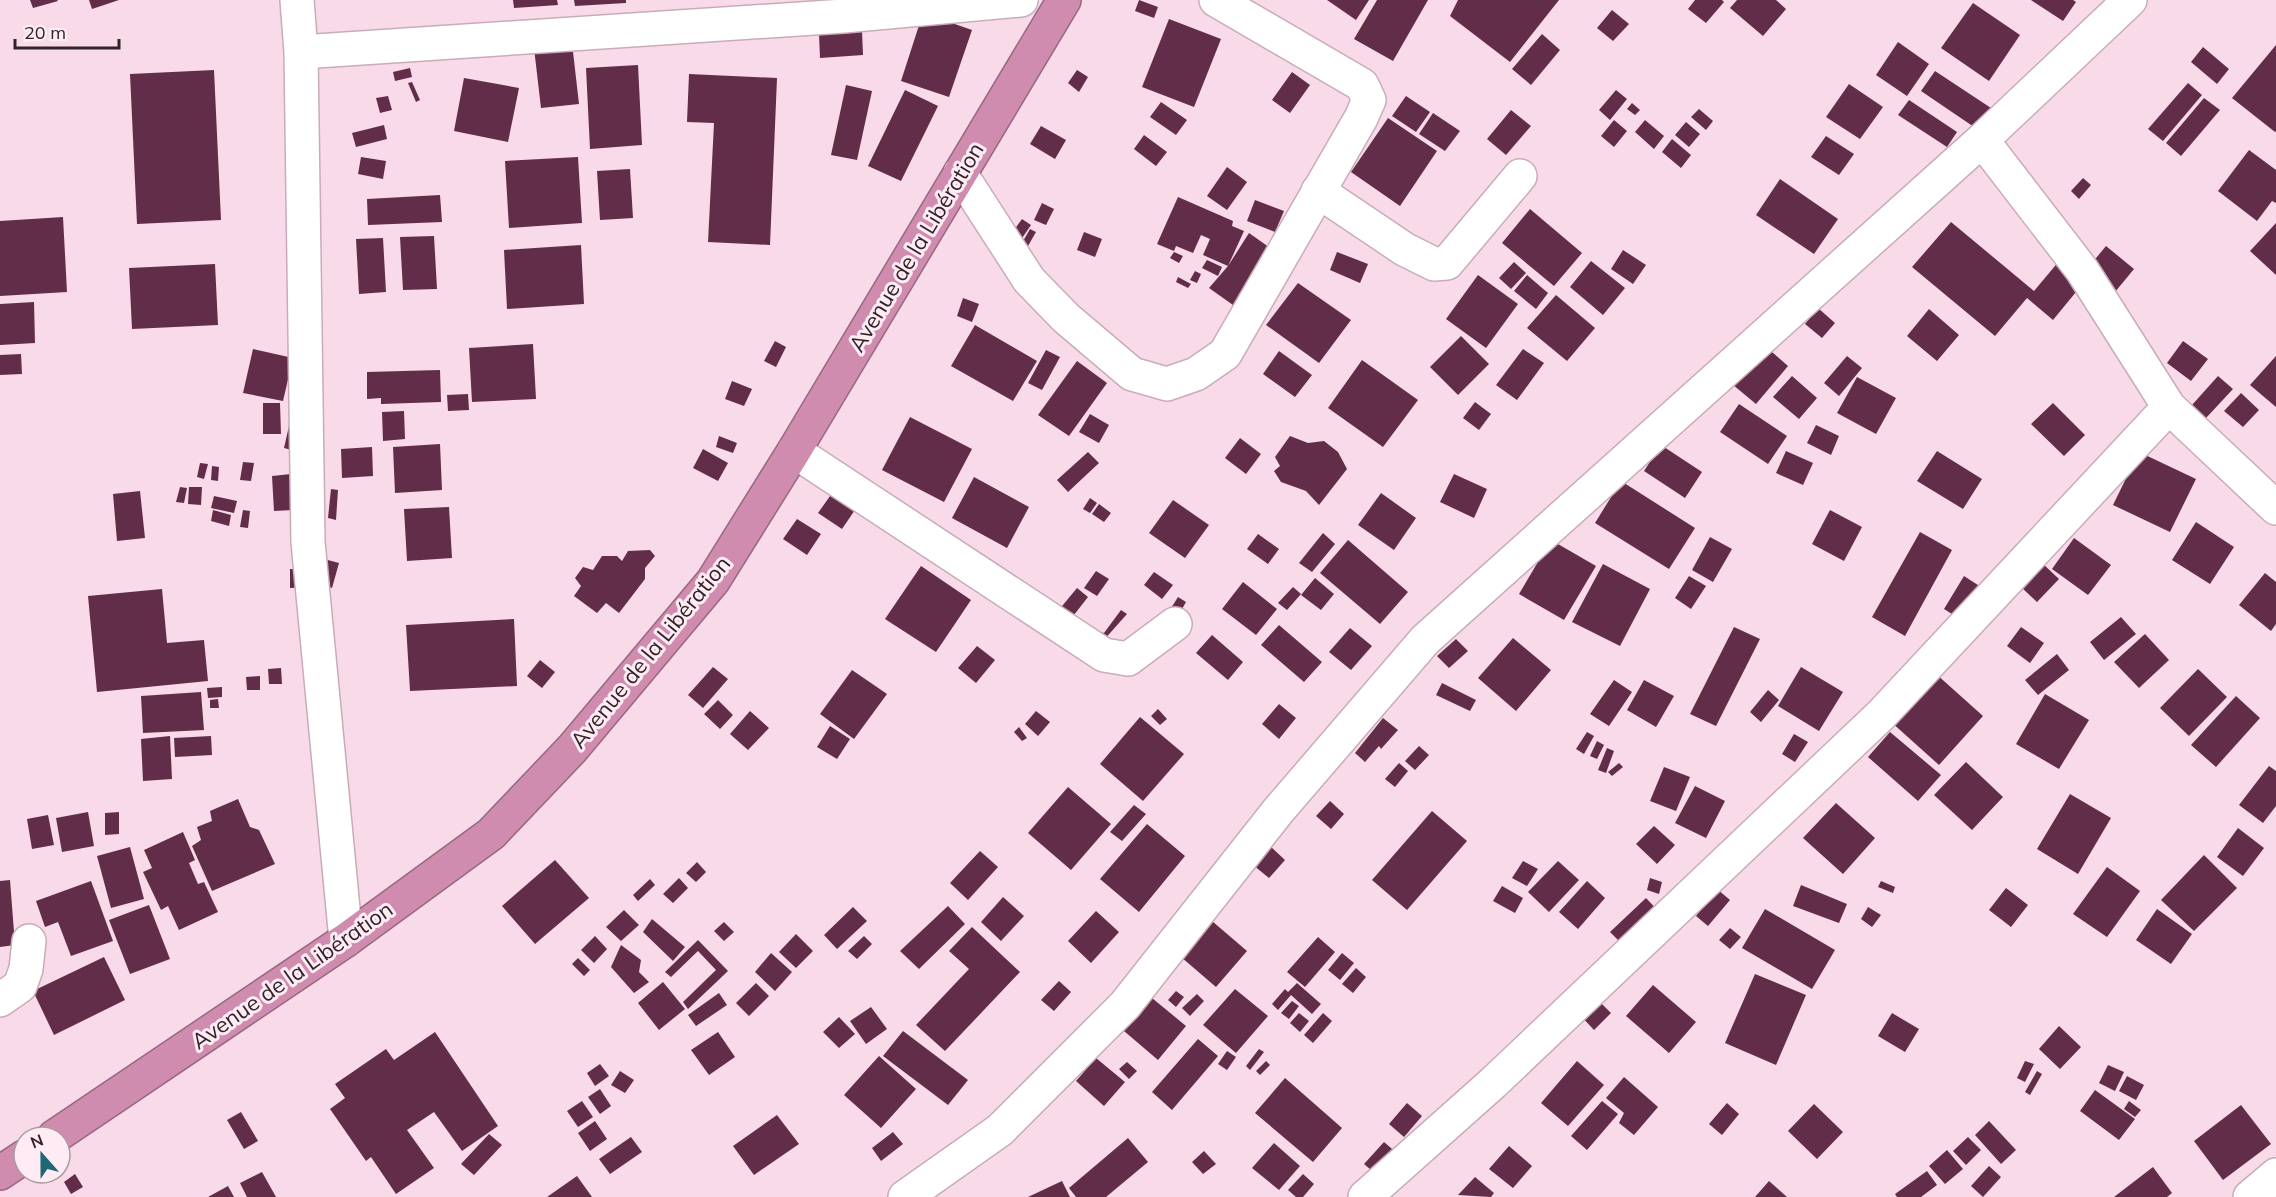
<svg xmlns="http://www.w3.org/2000/svg" width="2276" height="1197" viewBox="0 0 2276 1197" font-family="Mulish,sans-serif">
	<style>
		.building { fill: #622d49 }
		.lines { fill: none; stroke-linecap: round; stroke-linejoin: round }
		.street-casing { stroke: #c9acb9; stroke-width: 36 }
		.highway-casing { stroke: #986880; stroke-width: 36 }
		.street { stroke: #fff; stroke-width: 33 }
		.highway { stroke: #d08cae; stroke-width: 33 }
		.labels { text-anchor: middle; dominant-baseline: central; stroke-width: 6; stroke-linejoin: round; paint-order: stroke }
		.street-label { font-size: 22px; fill: #30242a; stroke: #feebf3 }
	</style>
	<rect width="100%" height="100%" fill="#f8dae8"/>
	<path class="building" d="M30,0H57L58,1L33,8Z
		M89,0H119L92,9Z
		M513,0H557L558,5L514,8Z
		M574,0H626V3L575,6Z
		M1139,0L1158,7L1154,18L1135,11Z
		M1327,0H1369L1356,20Z
		M1377,0H1428L1393,61L1354,39Z
		M1458,0H1559L1510,62L1450,16Z
		M1695,0H1722L1724,2L1706,23L1688,9Z
		M1737,0H1776L1786,9L1763,36L1730,8Z
		M2031,0H2073L2076,2L2063,21Z
		M1973,3L2020,35L1989,81L1941,48Z
		M1612,10L1629,24L1613,41L1597,28Z
		M923,13L972,30L949,97L901,81Z
		M1169,19L1221,39L1194,107L1142,87Z
		M862,31L863,55L820,58L819,34Z
		M1542,34L1560,50L1531,85L1512,69Z
		M1898,42L1929,64L1907,96L1876,75Z
		M572,43L579,104L541,108L534,48Z
		M2276,45V131L2275,132L2232,98Z
		M2203,47L2229,69L2217,84L2191,62Z
		M638,65L642,145L590,149L586,68Z
		M410,68L412,77L395,81L393,72Z
		M214,70L221,220L137,224L130,74Z
		M1077,70L1088,77L1079,92L1068,83Z
		M1935,71L1991,108L1977,129L1921,91Z
		M1292,72L1310,85L1290,113L1272,100Z
		M689,74L777,78L770,245L708,242L714,123L687,122Z
		M464,78L519,88L508,142L454,131Z
		M412,82L420,100L416,102L408,83Z
		M2188,83L2202,95L2163,141L2148,129Z
		M1849,84L1883,107L1860,139L1826,117Z
		M846,85L872,91L857,160L831,155Z
		M905,90L938,106L901,181L868,166Z
		M1616,90L1627,99L1610,120L1599,110Z
		M388,96L392,110L380,113L376,98Z
		M1406,96L1430,112L1416,132L1392,116Z
		M2204,98L2220,110L2181,156L2166,143Z
		M1909,100L1957,132L1947,147L1898,115Z
		M1161,102L1187,120L1176,135L1150,117Z
		M1632,103L1640,110L1635,115L1627,109Z
		M1699,109L1713,121L1706,130L1691,117Z
		M1511,110L1531,126L1506,155L1487,139Z
		M1433,113L1460,131L1445,151L1419,134Z
		M1388,118L1437,151L1400,206L1351,172Z
		M1614,120L1627,131L1614,147L1601,136Z
		M1645,120L1664,136L1654,149L1635,132Z
		M1686,122L1700,134L1689,147L1675,135Z
		M384,125L387,139L356,147L352,133Z
		M1041,126L1066,140L1055,159L1030,144Z
		M1144,135L1167,152L1156,166L1134,149Z
		M1826,136L1854,154L1839,175L1811,157Z
		M1672,139L1691,155L1681,168L1662,152Z
		M2249,150L2276,170V203L2272,201L2257,221L2218,191Z
		M361,157L386,161L383,179L358,174Z
		M578,157L582,223L509,228L505,161Z
		M1227,167L1247,182L1227,210L1207,196Z
		M630,169L633,218L600,220L597,171Z
		M2083,178L2091,185L2079,199L2071,191Z
		M1780,179L1838,219L1814,254L1756,215Z
		M440,195L442,222L368,225L367,199Z
		M1178,197L1233,221L1232,226L1244,231L1228,266L1249,233L1273,250L1233,305L1209,288L1228,266L1203,255L1210,239L1201,235L1193,253L1176,246L1174,251L1157,244Z
		M1255,200L1284,211L1275,232L1247,221Z
		M1042,203L1054,209L1046,225L1034,220Z
		M1530,209L1582,253L1554,286L1502,243Z
		M63,217L67,292L0,296V221Z
		M1022,219L1031,225L1018,244L1009,237Z
		M1951,222L2034,291L2060,260L2085,281L2053,320L2027,298L1995,336L1912,267Z
		M2276,223V275L2250,251Z
		M1030,229L1036,232L1028,246L1022,243Z
		M1084,232L1102,239L1095,257L1077,250Z
		M434,236L437,289L403,290L400,237Z
		M383,238L386,292L359,294L356,239Z
		M581,245L584,304L507,309L504,250Z
		M2106,246L2134,269L2115,292L2087,269Z
		M1623,250L1646,265L1633,284L1611,269Z
		M1174,252L1183,256L1179,263L1170,258Z
		M1337,252L1368,264L1360,283L1330,270Z
		M1207,260L1222,267L1218,276L1202,268Z
		M1591,261L1625,288L1603,315L1570,287Z
		M1514,262L1526,273L1511,289L1499,278Z
		M215,264L218,325L132,329L129,268Z
		M1195,271L1201,274L1197,283L1190,280Z
		M1478,275L1518,304L1486,348L1446,319Z
		M1527,275L1548,293L1536,309L1514,291Z
		M1178,277L1191,284L1188,288L1176,282Z
		M1298,283L1351,320L1319,363L1266,325Z
		M1556,295L1595,328L1567,361L1527,328Z
		M963,298L979,304L972,322L957,316Z
		M34,302L35,343L0,345V304Z
		M1818,308L1835,323L1822,338L1805,324Z
		M1929,309L1959,335L1937,361L1907,336Z
		M975,325L1037,361L1013,401L951,366Z
		M1461,336L1489,364L1458,395L1430,367Z
		M775,341L786,347L776,367L764,361Z
		M2183,341L2208,359L2191,381L2167,363Z
		M533,344L536,399L472,402L469,348Z
		M1764,345L1788,366L1756,404L1732,384Z
		M253,349L293,358L283,401L243,393Z
		M1523,349L1544,363L1517,400L1496,385Z
		M1046,350L1060,357L1042,390L1028,383Z
		M1279,351L1312,375L1295,397L1263,374Z
		M21,354L22,374L0,375V355Z
		M1847,356L1862,368L1839,396L1824,383Z
		M2276,356V407L2250,385Z
		M1362,360L1418,400L1383,447L1328,408Z
		M1077,361L1107,383L1069,436L1038,415Z
		M440,370L441,402L381,404V398L367,399V372Z
		M1792,376L1817,398L1799,419L1773,397Z
		M2218,376L2233,389L2206,418L2192,405Z
		M1857,377L1896,398L1876,434L1837,413Z
		M732,381L752,389L744,406L725,399Z
		M2241,393L2259,410L2243,427L2224,411Z
		M468,394L469,410L448,411L447,395Z
		M1475,402L1491,414L1479,430L1463,418Z
		M263,403H280L281,434H263Z
		M2053,403L2085,435L2064,456L2031,424Z
		M1739,404L1787,436L1768,464L1720,432Z
		M404,411L405,439L383,441L382,412Z
		M1090,414L1109,425L1099,443L1079,432Z
		M910,417L972,449L944,502L882,470Z
		M1816,425L1839,436L1831,455L1807,443Z
		M289,426L304,430L299,452L284,448Z
		M719,436L737,443L733,453L716,447Z
		M1290,436L1308,443L1324,441L1338,452L1347,469L1319,505L1306,491L1281,482L1274,471L1280,466L1275,457Z
		M1240,438L1261,454L1246,474L1225,458Z
		M440,444L442,490L395,493L393,447Z
		M1661,445L1702,472L1685,498L1644,471Z
		M372,447L373,476L342,478L341,449Z
		M703,449L728,463L718,481L693,468Z
		M1786,451L1813,463L1803,485L1776,473Z
		M1937,451L1982,479L1963,509L1917,481Z
		M1088,452L1099,463L1068,492L1057,480Z
		M2139,452L2196,479L2170,532L2113,505Z
		M243,462L254,463L251,481L240,480Z
		M200,463L208,464L204,479L197,477Z
		M212,466L219,467L218,481L211,480Z
		M291,474L293,510L274,511L272,476Z
		M1454,474L1487,489L1474,518L1440,502Z
		M974,477L1029,507L1007,548L952,518Z
		M1621,481L1695,528L1669,569L1595,523Z
		M180,487L187,488L184,503L176,502Z
		M189,487H202L201,505L188,504Z
		M331,489L338,490L336,520L328,518Z
		M835,489L859,504L842,529L818,513Z
		M140,491L145,538L117,541L113,494Z
		M1381,493L1416,518L1394,550L1358,525Z
		M214,496L237,501L234,513L211,508Z
		M1090,498L1097,503L1090,513L1083,509Z
		M1173,500L1209,525L1185,558L1149,533Z
		M1099,504L1111,513L1104,522L1092,514Z
		M449,507L452,558L407,561L404,509Z
		M213,510L231,515L229,526L211,521Z
		M243,510L250,511L248,528L240,527Z
		M1830,510L1862,527L1844,561L1812,544Z
		M797,519L821,534L807,555L783,539Z
		M2196,522L2234,547L2210,584L2172,560Z
		M1920,532L1952,550L1905,636L1872,617Z
		M1323,533L1335,544L1312,572L1299,563Z
		M1258,534L1279,549L1268,564L1247,549Z
		M1710,537L1732,549L1713,582L1692,570Z
		M2074,538L2111,565L2088,595L2052,569Z
		M1348,540L1408,592L1380,624L1320,573Z
		M1551,540L1596,566L1564,620L1519,594Z
		M650,550L655,556L645,568V579L619,613L606,603L597,613L574,596L581,586L575,578L583,567L593,570L602,556H617L622,561L628,551Z
		M324,559L339,563L332,588L317,583Z
		M2042,563L2059,579L2037,602L2020,586Z
		M1603,564L1650,589L1620,646L1572,622Z
		M921,566L971,600L936,652L885,619Z
		M290,569H310V587L290,588Z
		M1096,571L1109,579L1097,596L1084,588Z
		M1154,572L1173,585L1162,599L1144,585Z
		M2265,573L2276,582V624L2271,631L2239,605Z
		M1689,576L1706,586L1691,609L1675,598Z
		M1964,576L1984,589L1963,621L1944,609Z
		M1315,578L1334,594L1321,610L1301,595Z
		M1243,582L1277,609L1256,635L1222,609Z
		M1293,587L1301,594L1287,610L1278,603Z
		M1077,588L1088,597L1070,620L1058,611Z
		M162,589L167,643L204,640L208,681L97,692L88,596Z
		M1178,597L1186,602L1177,618L1168,613Z
		M1121,610L1127,614L1103,641L1074,625L1104,633Z
		M2121,617L2136,634L2104,660L2090,642Z
		M514,619L517,686L410,691L406,625Z
		M1279,625L1322,662L1304,682L1261,645Z
		M1734,627L1760,639L1716,726L1690,714Z
		M2021,627L2044,643L2030,663L2007,646Z
		M1350,628L1372,646L1351,670L1329,652Z
		M2145,634L2169,660L2139,688L2114,662Z
		M1212,635L1243,662L1228,680L1196,653Z
		M1513,638L1551,670L1516,711L1478,678Z
		M1456,639L1468,651L1449,668L1437,656Z
		M977,646L995,660L976,683L958,668Z
		M2057,654L2069,670L2038,695L2025,680Z
		M540,660L555,672L542,688L527,676Z
		M713,667L728,679L703,708L688,695Z
		M1801,667L1843,692L1819,731L1778,706Z
		M281,668L282,684H269L268,669Z
		M2198,669L2227,697L2189,736L2160,708Z
		M852,670L887,694L854,739L820,714Z
		M1935,673L1983,716L1939,765L1890,721Z
		M260,676V690H247L246,677Z
		M1614,680L1632,692L1609,726L1590,714Z
		M1644,680L1674,696L1656,727L1627,710Z
		M1442,683L1476,700L1470,711L1436,695Z
		M222,687V697L208,698L207,688Z
		M1768,690L1779,700L1761,722L1750,712Z
		M201,692L204,730L143,733L141,696Z
		M2045,694L2089,720L2059,769L2016,744Z
		M2236,696L2260,718L2216,767L2191,745Z
		M218,699L219,708H210V700Z
		M718,700L733,715L720,729L704,714Z
		M1279,704L1296,718L1279,739L1262,724Z
		M1158,709L1167,719L1160,725L1151,716Z
		M750,711L769,728L748,750L730,734Z
		M1036,711L1050,722L1038,736L1025,724Z
		M1140,717L1184,754L1143,801L1100,764Z
		M1383,718L1398,730L1381,749L1379,746L1365,762L1355,753Z
		M830,726L850,739L837,759L817,747Z
		M1019,727L1027,738L1022,741L1014,732Z
		M1587,732L1594,736L1584,754L1576,749Z
		M1890,732L1941,775L1918,801L1868,757Z
		M1794,734L1808,742L1795,762L1782,754Z
		M170,736L172,779L143,781L141,739Z
		M211,736L212,755L175,757L174,738Z
		M1597,741L1604,745L1597,759L1590,756Z
		M1419,746L1429,755L1415,770L1405,761Z
		M1607,748L1614,751L1606,773L1598,770Z
		M1966,762L2003,797L1972,830L1934,795Z
		M1399,763L1408,771L1395,787L1385,779Z
		M1619,763L1623,767L1612,776L1608,772Z
		M2269,766L2276,771V806L2263,823L2239,805Z
		M1664,767L1690,777L1676,811L1650,801Z
		M1695,786L1725,801L1706,838L1675,823Z
		M1068,787L1111,824L1071,870L1028,833Z
		M2070,794L2111,818L2078,874L2037,849Z
		M238,799L250,827L259,830L275,864L212,891L192,846L201,840L197,827L212,821L210,811Z
		M1330,801L1344,814L1331,829L1316,816Z
		M1836,803L1875,838L1843,874L1803,838Z
		M1134,805L1146,814L1122,841L1110,832Z
		M1432,811L1467,841L1407,910L1372,880Z
		M88,812L94,846L62,852L56,818Z
		M119,812V834L105,835V813Z
		M48,815L54,845L32,849L27,819Z
		M1147,824L1185,856L1139,912L1100,879Z
		M1654,826L1675,845L1657,864L1636,844Z
		M2238,828L2264,848L2243,876L2217,857Z
		M183,832L195,860L189,863L198,884L204,882L218,912L179,930L168,906L161,910L143,872L152,868L144,850Z
		M1270,846L1285,860L1269,878L1253,865Z
		M130,847L144,899L111,908L97,856Z
		M980,851L998,867L968,900L950,883Z
		M2204,855L2237,888L2194,931L2161,900Z
		M555,860L589,898L535,944L502,906Z
		M1523,861L1538,869L1527,886L1512,878Z
		M1558,861L1579,880L1549,912L1528,892Z
		M697,862L706,872L696,882L686,873Z
		M2107,867L2140,891L2107,937L2073,914Z
		M679,878L688,888L673,903L663,894Z
		M1650,878L1662,882L1659,894L1647,890Z
		M650,879L655,885L638,901L633,895Z
		M10,880L15,945L0,947V881Z
		M91,881L113,941L71,956L58,922L45,927L36,901Z
		M1587,881L1605,898L1578,929L1559,912Z
		M1881,881L1895,887L1893,893L1878,887Z
		M1801,885L1847,904L1839,923L1793,906Z
		M1502,886L1523,898L1515,913L1493,901Z
		M2006,888L2028,905L2011,927L1989,910Z
		M1717,889L1730,900L1708,926L1696,916Z
		M1003,897L1024,916L1001,941L981,922Z
		M1646,898L1663,916L1628,950L1610,932Z
		M149,905L170,959L130,974L109,920Z
		M948,906L965,924L919,969L900,951Z
		M853,907L867,921L837,949L824,935Z
		M1868,907L1881,915L1872,927L1861,919Z
		M1765,909L1835,950L1812,989L1742,948Z
		M2157,909L2192,934L2171,964L2136,940Z
		M624,910L639,925L621,941L606,927Z
		M1096,911L1119,932L1091,963L1068,941Z
		M652,919L685,947L673,961L643,932Z
		M1212,921L1247,951L1216,987L1181,957Z
		M724,922L734,932L724,941L714,931Z
		M972,927L1020,972L945,1051L916,1025L969,969L949,951Z
		M1730,928L1741,937L1730,949L1719,940Z
		M796,934L813,951L796,968L779,952Z
		M595,936L607,949L594,963L581,950Z
		M864,936L872,944L857,959L848,951Z
		M1318,937L1335,952L1305,987L1287,972Z
		M698,940L728,971L688,1009L683,1002L716,970L698,951L671,977L665,972Z
		M621,945L641,960L639,972L649,982L634,993L611,967Z
		M771,953L792,972L775,991L755,972Z
		M1342,953L1354,963L1340,980L1328,970Z
		M104,957L125,1000L54,1035L33,991Z
		M578,958L590,970L584,976L572,964Z
		M1356,968L1366,977L1353,993L1342,984Z
		M1755,974L1806,995L1776,1065L1725,1043Z
		M1059,981L1071,992L1054,1011L1041,1000Z
		M663,982L685,1009L659,1030L638,1003Z
		M756,983L769,996L749,1016L736,1003Z
		M1297,983L1321,1004L1312,1014L1291,995L1278,1010L1272,1004L1285,989L1288,992Z
		M1653,985L1696,1022L1669,1053L1626,1016Z
		M1235,989L1268,1016L1236,1053L1203,1025Z
		M1176,991L1184,997L1176,1007L1168,1000Z
		M719,993L727,1005L696,1026L688,1015Z
		M1197,994L1204,1001L1190,1016L1182,1008Z
		M1152,998L1186,1026L1158,1060L1124,1031Z
		M1597,999L1611,1013L1594,1030L1580,1015Z
		M1292,1001L1299,1006L1289,1019L1281,1013Z
		M871,1007L887,1029L866,1044L850,1021Z
		M1299,1013L1309,1021L1300,1032L1290,1023Z
		M1323,1013L1332,1021L1313,1043L1304,1035Z
		M1892,1013L1919,1029L1905,1052L1878,1036Z
		M839,1017L855,1034L839,1048L823,1032Z
		M2059,1026L2081,1047L2060,1069L2039,1049Z
		M903,1031L968,1080L948,1105L883,1056Z
		M435,1032L498,1126L462,1151L434,1112L407,1130L434,1168L396,1194L371,1157L366,1161L330,1109L345,1098L335,1084L386,1049L394,1060Z
		M718,1032L735,1057L709,1075L691,1050Z
		M1198,1039L1218,1056L1172,1110L1152,1092Z
		M1259,1049L1264,1052L1250,1070L1246,1066Z
		M1227,1051L1236,1057L1227,1070L1218,1064Z
		M879,1056L916,1089L881,1128L844,1095Z
		M1096,1058L1125,1082L1104,1106L1076,1081Z
		M1266,1061L1270,1065L1260,1075L1256,1071Z
		M1577,1061L1604,1085L1568,1126L1541,1103Z
		M2025,1061L2034,1064L2025,1082L2017,1078Z
		M1127,1062L1137,1071L1129,1079L1119,1069Z
		M600,1064L609,1076L595,1086L587,1073Z
		M2108,1065L2124,1072L2115,1091L2099,1083Z
		M620,1071L634,1080L625,1093L611,1085Z
		M2037,1071L2042,1074L2030,1095L2025,1092Z
		M2127,1076L2144,1085L2136,1100L2119,1091Z
		M1624,1077L1658,1107L1634,1135L1619,1123L1624,1113L1606,1098Z
		M1285,1078L1342,1128L1313,1162L1255,1113Z
		M600,1089L611,1106L600,1114L588,1097Z
		M2095,1090L2135,1119L2119,1140L2080,1111Z
		M582,1101L593,1117L578,1127L567,1111Z
		M1602,1101L1618,1114L1587,1150L1571,1136Z
		M2129,1101L2141,1110L2135,1117L2124,1109Z
		M1407,1103L1422,1116L1404,1137L1389,1124Z
		M1727,1103L1739,1114L1722,1135L1709,1124Z
		M1814,1104L1843,1132L1817,1159L1788,1131Z
		M2241,1105L2271,1144L2223,1180L2194,1141Z
		M241,1112L258,1141L244,1149L227,1120Z
		M777,1115L799,1144L754,1175L733,1146Z
		M595,1121L607,1139L590,1151L578,1133Z
		M1989,1121L2016,1150L2001,1164L1975,1135Z
		M893,1132L903,1144L881,1161L872,1148Z
		M489,1134L502,1145L474,1175L461,1164Z
		M631,1137L642,1152L610,1174L599,1159Z
		M1968,1137L1981,1150L1966,1165L1953,1151Z
		M1128,1138L1148,1162L1106,1197H1076L1069,1188Z
		M1384,1142L1398,1154L1378,1176L1364,1164Z
		M1274,1143L1300,1166L1279,1190L1252,1168Z
		M1509,1146L1532,1166L1513,1188L1489,1169Z
		M1947,1150L1963,1169L1945,1184L1929,1166Z
		M1204,1151L1216,1164L1203,1174L1192,1162Z
		M1989,1166L2001,1177L1983,1197L1971,1186Z
		M2153,1167L2172,1193L2167,1197H2114Z
		M1927,1171L1937,1185L1921,1197H1897L1895,1194Z
		M262,1172L276,1197H247L240,1183Z
		M75,1174L83,1187L71,1194L64,1182Z
		M1303,1174L1314,1184L1303,1197H1296L1288,1190Z
		M577,1176L592,1197H547Z
		M1475,1177L1494,1193L1491,1197L1458,1195Z
		M1062,1181L1070,1197H1028Z
		M1769,1181L1787,1197H1755Z
		M228,1186L234,1197H208Z"/>
	<g class="lines">
		<defs>
			<path id="street" d="M297,0L301,52L308,542L346,940
				M301,52L844,16L1021,0
				M1982,140L2082,270L2169,407L2276,508
				M960,173L1029,280L1066,318L1132,374L1167,384L1196,374L1225,354L1361,118L1369,100L1362,85L1216,0
				M1318,191L1404,249L1434,264L1447,263L1520,176
				M794,451L1104,655L1128,659L1175,624
				M0,1000L20,986L26,969L29,941
				M905,1197L1000,1130L1125,1005L1278,811L1425,640L1982,140L2130,0
				M1365,1197L1493,1083L1881,715L2169,407
				M2250,1197L2276,1175"/>
			<path id="highway" d="M54,1137L346,940L491,834L572,749L713,581L794,451L1064,0
				M0,1173L24,1157"/>
		</defs>
		<use href="#street" class="street-casing"/>
		<use href="#highway" class="highway-casing"/>
		<use href="#street" class="street"/>
		<use href="#highway" class="highway"/>
	</g>
	<g class="labels">
		<g class="street-label">
			<text transform="translate(916 247) rotate(-59)">Avenue de la Libération</text>
			<text transform="translate(650 652) rotate(-51)">Avenue de la Libération</text>
			<text transform="translate(292 975) rotate(-35)">Avenue de la Libération</text>
		</g>
	</g>
	<g transform="translate(42 1155) rotate(339)"><circle r="28" fill="#feebf3" stroke="#ac9ba3" stroke-width="1.5"/>
	<path d="M0-4.5L10 22L0 15L-10 22Z" fill="#206776"/>
	<text y="-9" font-size="16" font-weight="bold" text-anchor="middle" fill="#30242a">N</text>
	</g>
	<path d="M15 39v9h104v-9" fill="none" stroke="#30242a" stroke-width="3"/>
	<text x="24" y="39" font-size="18" fill="#30242a" stroke="#feebf3" stroke-width="4.5" paint-order="stroke">20 m</text>
</svg>
